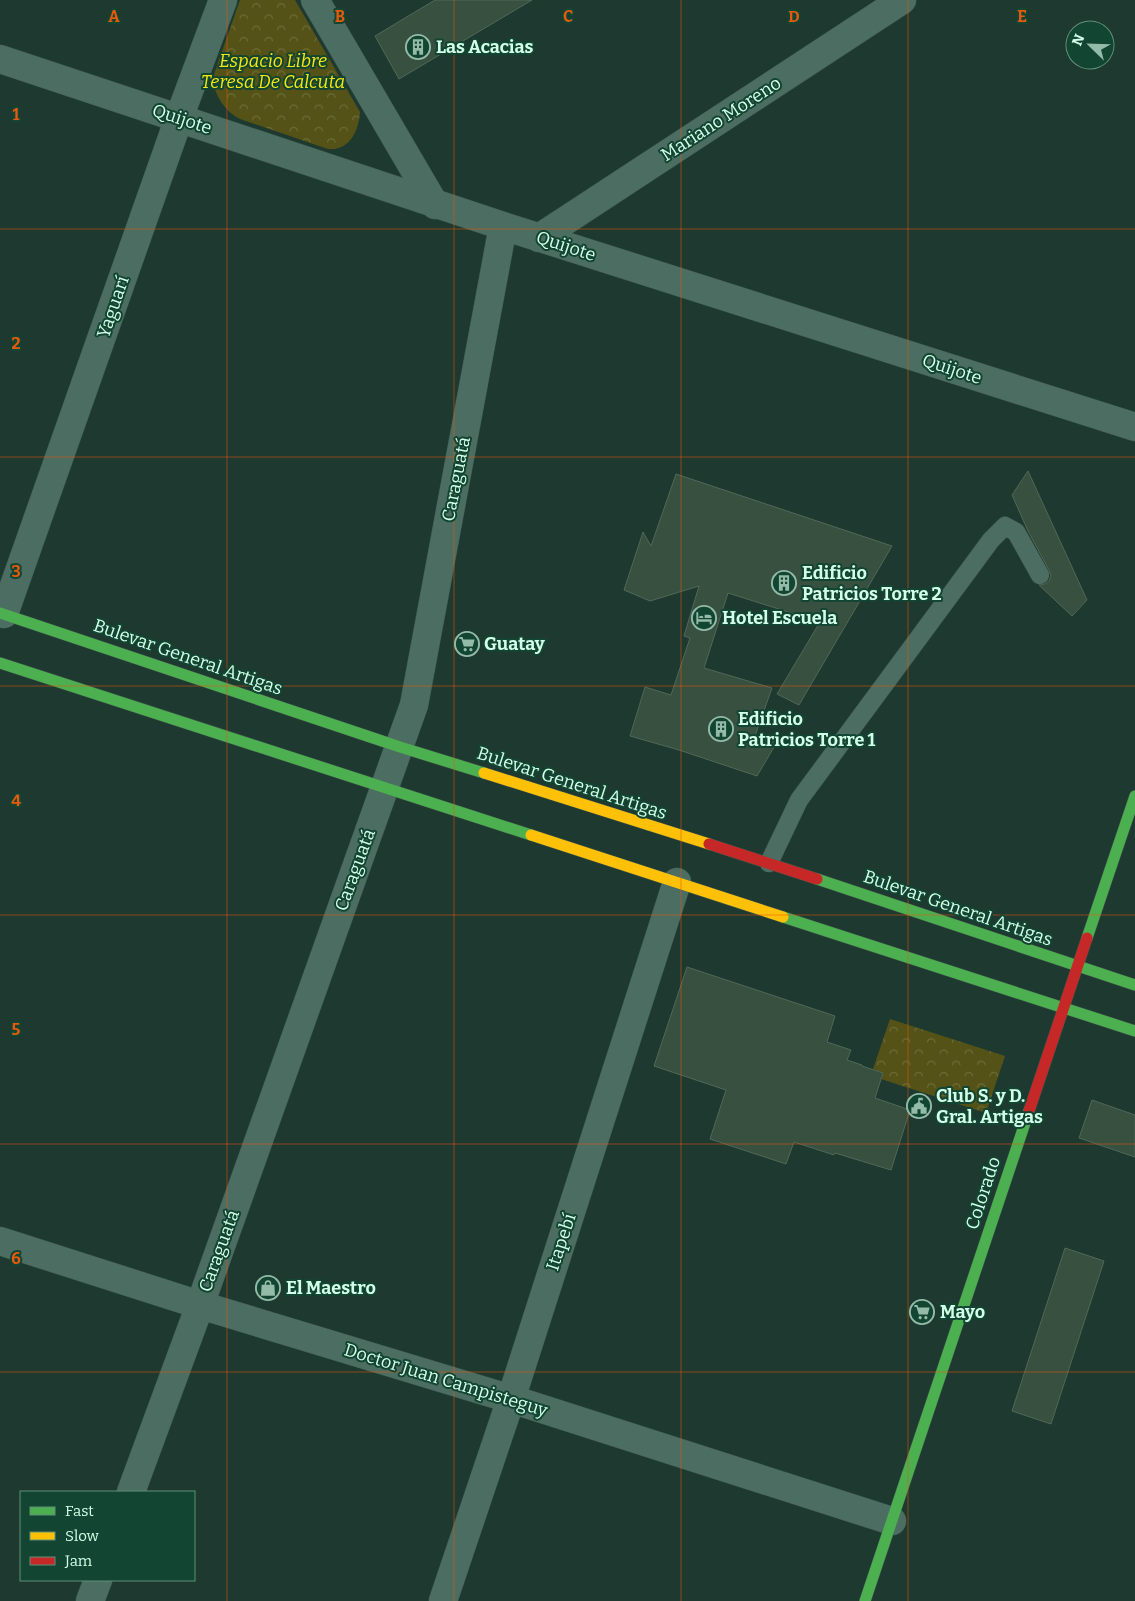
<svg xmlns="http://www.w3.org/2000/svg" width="1135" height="1601" viewBox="0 0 1135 1601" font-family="Bitter,serif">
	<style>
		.forest { fill: url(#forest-crowns) }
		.building { fill: #375040; stroke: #516859 }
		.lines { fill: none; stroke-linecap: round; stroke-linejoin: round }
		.lane-casing { stroke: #3d554b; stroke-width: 19 }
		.street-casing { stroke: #3d554b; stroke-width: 29 }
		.fast-casing { stroke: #3d554b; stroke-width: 12 }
		.slow-casing { stroke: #3d554b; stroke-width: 12 }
		.jam-casing { stroke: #3d554b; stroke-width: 12 }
		.lane { stroke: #4c6e62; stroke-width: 18 }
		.street { stroke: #4c6e62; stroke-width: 28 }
		.fast { stroke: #4caf50; stroke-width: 11 }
		.slow { stroke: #ffc107; stroke-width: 11 }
		.jam { stroke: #c62828; stroke-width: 11 }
		.grid { fill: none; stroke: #e8590c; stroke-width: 1; stroke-opacity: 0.55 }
		.labels { text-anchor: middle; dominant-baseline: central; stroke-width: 4; stroke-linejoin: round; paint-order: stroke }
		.poi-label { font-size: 18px; font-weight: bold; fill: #d3ffe9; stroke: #124532; text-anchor: start }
		.park-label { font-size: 18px; font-style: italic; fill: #f8e80f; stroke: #124532 }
		.street-label { font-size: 18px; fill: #d3ffe9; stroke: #124532 }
		.grid-label { font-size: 16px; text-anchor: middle; font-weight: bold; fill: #e8590c; stroke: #124532; stroke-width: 4; stroke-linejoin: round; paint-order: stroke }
	</style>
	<defs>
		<pattern id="forest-crowns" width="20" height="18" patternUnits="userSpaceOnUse" patternTransform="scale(1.25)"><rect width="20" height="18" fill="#545216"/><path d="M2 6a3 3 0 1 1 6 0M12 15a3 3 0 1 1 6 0" fill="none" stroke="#6c6c38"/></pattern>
	</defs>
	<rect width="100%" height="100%" fill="#1e392f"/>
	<path class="forest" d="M240,0H295L360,112C359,130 350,151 328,149L240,119C224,111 216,96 212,80Z
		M890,1019L1005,1056L986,1113L881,1079L883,1073L873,1069Z"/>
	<path class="building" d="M435,0H532L399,79L375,36Z
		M1028,471L1087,600L1072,616L1039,585L1045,584L1049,581L1051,576L1049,570L1028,531L1012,495Z
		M676,474L892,546L799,705L777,694L820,622L728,593L704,668L772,688L755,736L777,742L757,776L679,750L630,736L645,687L671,695L690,638L684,636L699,586L650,601L624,590L643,532L651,546Z
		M687,967L835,1016L827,1042L851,1050L847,1060L862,1065V1066L883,1073L875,1098L910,1110L891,1170L835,1153L834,1155L794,1142L786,1164L710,1139L726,1090L654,1066Z
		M1092,1100L1135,1115V1157L1079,1138Z
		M1065,1248L1104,1261L1051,1424L1012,1411Z"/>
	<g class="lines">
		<defs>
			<path id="lane" d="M769,863L799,800L991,540L1005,526L1016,532L1040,575"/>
			<path id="street" d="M315,0L435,205
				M0,59L503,226L1135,427
				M539,238L902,0
				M4,614L179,118L223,0
				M0,1241L200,1305L511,1399L892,1521
				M131,1492L200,1305L414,705L503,226
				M90,1601L98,1580
				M443,1601L511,1399L677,882"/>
			<path id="fast" d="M0,613L400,747L484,773
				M0,663L531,835
				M817,879L1135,985
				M783,917L1135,1031
				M1087,938L1135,796
				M865,1601L1029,1111"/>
			<path id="slow" d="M484,773L709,844
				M531,835L783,917"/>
			<path id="jam" d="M709,844L817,879
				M1029,1111L1087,938"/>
		</defs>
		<use href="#lane" class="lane-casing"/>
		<use href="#street" class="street-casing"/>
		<use href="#fast" class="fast-casing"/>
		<use href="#slow" class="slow-casing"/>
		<use href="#jam" class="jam-casing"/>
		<use href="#lane" class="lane"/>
		<use href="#street" class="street"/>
		<use href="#fast" class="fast"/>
		<use href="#slow" class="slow"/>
		<use href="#jam" class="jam"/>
	</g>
	<path class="grid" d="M227,0V1601M454,0V1601M681,0V1601M908,0V1601M0,229H1135M0,457H1135M0,686H1135M0,915H1135M0,1144H1135M0,1372H1135"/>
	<defs>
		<symbol id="building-ring" viewBox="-11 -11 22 22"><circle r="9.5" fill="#124532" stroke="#94baa8" stroke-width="1.5"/><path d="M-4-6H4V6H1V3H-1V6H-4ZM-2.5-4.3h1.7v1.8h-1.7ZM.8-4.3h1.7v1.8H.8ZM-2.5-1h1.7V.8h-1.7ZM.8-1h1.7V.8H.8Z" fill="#94baa8"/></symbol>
		<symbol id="hotel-ring" viewBox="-11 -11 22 22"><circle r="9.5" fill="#124532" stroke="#94baa8" stroke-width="1.5"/><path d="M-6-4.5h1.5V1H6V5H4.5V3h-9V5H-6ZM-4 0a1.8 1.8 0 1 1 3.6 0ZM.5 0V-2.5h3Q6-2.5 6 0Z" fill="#94baa8"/></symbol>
		<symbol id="supermarket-ring" viewBox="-11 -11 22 22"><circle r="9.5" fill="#124532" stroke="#94baa8" stroke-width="1.5"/><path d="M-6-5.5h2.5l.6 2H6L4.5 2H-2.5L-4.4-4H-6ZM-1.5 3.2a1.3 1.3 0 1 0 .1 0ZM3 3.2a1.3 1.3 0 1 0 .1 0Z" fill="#94baa8"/></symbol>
		<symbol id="civic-ring" viewBox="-11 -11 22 22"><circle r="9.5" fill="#124532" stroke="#94baa8" stroke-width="1.5"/><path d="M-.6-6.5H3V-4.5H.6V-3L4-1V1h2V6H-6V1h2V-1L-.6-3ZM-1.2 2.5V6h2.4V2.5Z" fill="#94baa8"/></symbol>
		<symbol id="shop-ring" viewBox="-11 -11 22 22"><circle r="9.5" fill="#124532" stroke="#94baa8" stroke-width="1.5"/><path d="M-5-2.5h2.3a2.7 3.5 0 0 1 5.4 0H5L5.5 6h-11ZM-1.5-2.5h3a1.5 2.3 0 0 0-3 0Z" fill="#94baa8"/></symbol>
	</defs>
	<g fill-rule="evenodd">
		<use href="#building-ring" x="404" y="33" width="28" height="28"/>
		<use href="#building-ring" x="770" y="569" width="28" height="28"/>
		<use href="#hotel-ring" x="690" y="604" width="28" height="28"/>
		<use href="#supermarket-ring" x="453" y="630" width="28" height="28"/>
		<use href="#building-ring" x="707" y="715" width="28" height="28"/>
		<use href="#civic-ring" x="905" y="1092" width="28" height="28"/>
		<use href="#shop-ring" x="254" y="1274" width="28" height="28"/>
		<use href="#supermarket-ring" x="908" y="1298" width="28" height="28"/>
	</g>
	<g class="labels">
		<g class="poi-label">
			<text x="436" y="47">Las Acacias</text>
			<text x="802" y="573">Edificio<tspan x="802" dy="21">Patricios Torre 2</tspan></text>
			<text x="722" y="618">Hotel Escuela</text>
			<text x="484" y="644">Guatay</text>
			<text x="738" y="719">Edificio<tspan x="738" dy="21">Patricios Torre 1</tspan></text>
			<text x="936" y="1096">Club S. y D.<tspan x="936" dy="21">Gral. Artigas</tspan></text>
			<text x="286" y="1288">El Maestro</text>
			<text x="940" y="1312">Mayo</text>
		</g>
		<g class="park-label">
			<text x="273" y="61">Espacio Libre<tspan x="273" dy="21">Teresa De Calcuta</tspan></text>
		</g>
		<g class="street-label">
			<text transform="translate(182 119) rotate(18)">Quijote</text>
			<text transform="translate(721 119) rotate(-33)">Mariano Moreno</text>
			<text transform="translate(566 246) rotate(18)">Quijote</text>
			<text transform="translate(113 307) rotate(-71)">Yaguarí</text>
			<text transform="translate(952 369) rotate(18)">Quijote</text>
			<text transform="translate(456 479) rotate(-79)">Caraguatá</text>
			<text transform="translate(188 657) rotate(19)">Bulevar General Artigas</text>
			<text transform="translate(572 783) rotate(18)">Bulevar General Artigas</text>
			<text transform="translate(355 870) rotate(-70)">Caraguatá</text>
			<text transform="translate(958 908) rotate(19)">Bulevar General Artigas</text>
			<text transform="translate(983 1193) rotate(-72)">Colorado</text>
			<text transform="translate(561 1242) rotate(-72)">Itapebí</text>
			<text transform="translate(219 1251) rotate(-70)">Caraguatá</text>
			<text transform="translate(446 1380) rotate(17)">Doctor Juan Campisteguy</text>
		</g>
	</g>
	<g class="grid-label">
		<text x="114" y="22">A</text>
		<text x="340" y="22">B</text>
		<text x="568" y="22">C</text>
		<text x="794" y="22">D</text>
		<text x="1022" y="22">E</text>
		<text x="16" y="120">1</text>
		<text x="16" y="349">2</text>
		<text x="16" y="577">3</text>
		<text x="16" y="806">4</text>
		<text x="16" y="1035">5</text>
		<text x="16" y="1264">6</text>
	</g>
	<rect x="20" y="1491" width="175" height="90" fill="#124532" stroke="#5f8f7b"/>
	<rect x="30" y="1507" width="25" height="8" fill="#4caf50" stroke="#5f8f7b"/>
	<text x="65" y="1516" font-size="15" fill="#d3ffe9">Fast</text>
	<rect x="30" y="1532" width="25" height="8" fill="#ffc107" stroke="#5f8f7b"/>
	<text x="65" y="1541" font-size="15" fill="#d3ffe9">Slow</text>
	<rect x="30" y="1557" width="25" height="8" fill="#c62828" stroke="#5f8f7b"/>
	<text x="65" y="1566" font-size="15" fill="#d3ffe9">Jam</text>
	<g transform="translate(1090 45) rotate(293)"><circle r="24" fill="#124532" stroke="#5f8f7b"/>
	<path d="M0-4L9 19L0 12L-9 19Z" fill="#94baa8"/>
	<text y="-8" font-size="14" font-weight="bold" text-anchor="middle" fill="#d3ffe9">N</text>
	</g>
</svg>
